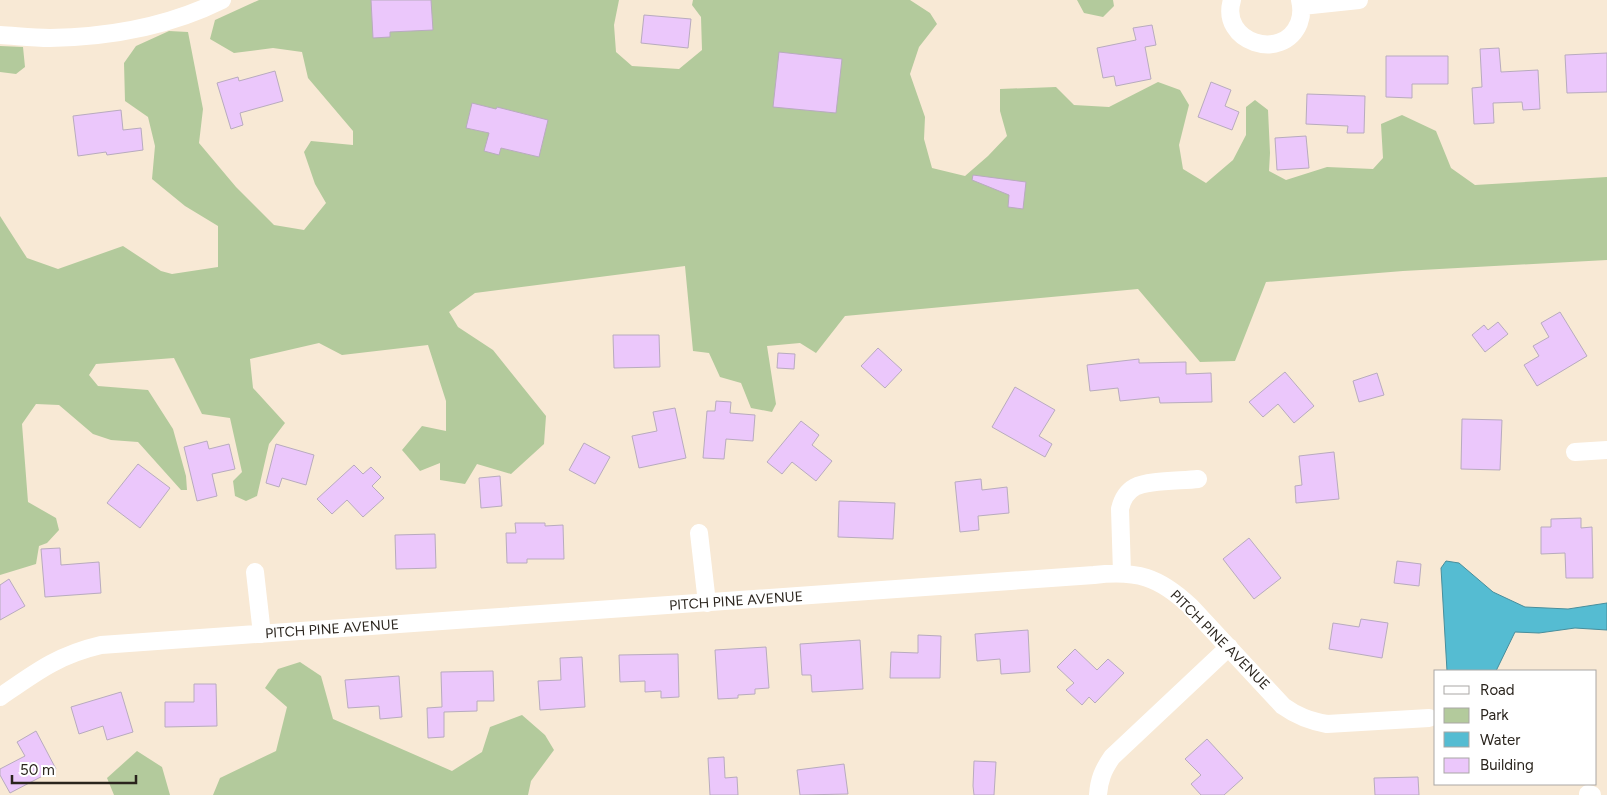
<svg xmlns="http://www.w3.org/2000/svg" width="1607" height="795" viewBox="0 0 1607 795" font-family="Figtree,sans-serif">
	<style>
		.green { fill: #b3ca9c }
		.water { fill: #55bcd2; stroke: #488e9c }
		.building { fill: #ebc7fb; stroke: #b8abbe }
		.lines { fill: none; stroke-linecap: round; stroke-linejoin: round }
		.minor { stroke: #fff; stroke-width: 18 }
		.labels { text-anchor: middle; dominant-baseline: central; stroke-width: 4; stroke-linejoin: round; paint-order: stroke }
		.street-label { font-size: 14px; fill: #2a241d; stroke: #fff }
	</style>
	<rect width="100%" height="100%" fill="#f8e9d5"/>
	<path class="green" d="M259,0H619L614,25L616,52L632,66L679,69L702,50L701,17L692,5L693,0H910L930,13L937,24L919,47L910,74L925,117L924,139L932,168L965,176L988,156L1007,136L1000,111V89L1056,87L1074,105L1109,107L1158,82L1180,90L1189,105L1179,145L1183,169L1206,183L1233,160L1246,135V107L1255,100L1268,110L1270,153L1269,171L1286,180L1327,167L1373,169L1383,158L1381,124L1402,115L1436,131L1451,168L1475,185L1607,177V260L1403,271L1266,282L1235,361L1200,362L1138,289L845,316L816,353L800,343L767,346L776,404L772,412L751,408L741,383L720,377L709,353L693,351L685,266L475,293L449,312L458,327L493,350L546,416L544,444L511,474L477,464L465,484L440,480V463L420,471L402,450L422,426L446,431V401L428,345L342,355L319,343L250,359L253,388L285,423L269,444L257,496L246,501L235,496L233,481L242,472L230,418L202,414L174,358L96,364L89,375L98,386L148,390L173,429L186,476L187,490H181L138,442L111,440L93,434L59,405L36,404L22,424L28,502L56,518L59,530L47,543L39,546L36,564L0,575V216L27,258L58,269L123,246L161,271L172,274L218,267V226L185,206L152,179L155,146L148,117L125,101L124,63L136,46L169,31L188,32L203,109L199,143L236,187L274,225L304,230L326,203L315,184L304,152L311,141L353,145V131L308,78L302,52L273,48L234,53L210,39L215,20Z
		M1077,0H1113L1114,6L1103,17L1084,13Z
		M0,46L23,47L25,67L16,74L0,72Z
		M300,662L321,676L333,719L452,771L482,752L490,727L522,715L545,735L554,750L531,781L528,795H213L220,778L276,751L287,707L265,688L278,669Z
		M137,751L162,767L170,795H114L107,778Z"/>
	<path class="water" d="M1446,561L1459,563L1493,592L1525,607L1568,609L1607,603V630L1575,628L1539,633L1515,632L1496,671H1447L1441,568Z"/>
	<path class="building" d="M371,0H431L433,30L390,32V37L373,38Z
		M644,15L691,19L688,48L641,43Z
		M1152,25L1156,45L1145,47L1151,79L1116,86L1114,76L1103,78L1097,48L1136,40L1133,28Z
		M1499,48L1501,72L1538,70L1540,109L1523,110L1522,102L1493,103L1494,123L1474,124L1472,88L1482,87L1480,49Z
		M779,52L842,59L836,113L773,107Z
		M1607,53V92L1567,93L1565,55Z
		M1386,56H1448V84H1412V98L1386,97Z
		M275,71L283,101L240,113L243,125L231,129L217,83L238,77L239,81Z
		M1211,82L1231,90L1225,106L1239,112L1232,130L1198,117Z
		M1307,94L1365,96L1364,133H1347L1348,126L1306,124Z
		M472,103L496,109L497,107L548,120L539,157L501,148L499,155L484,151L489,133L466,128Z
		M121,110L123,130L141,128L143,150L107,155L106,152L78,156L73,116Z
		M1306,136L1309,168L1277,170L1275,138Z
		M973,175L1026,182L1023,209L1008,207L1009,195L972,180Z
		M1560,312L1587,356L1537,386L1524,365L1539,356L1533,346L1549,337L1541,323Z
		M1498,322L1508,334L1485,352L1472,335L1484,325L1488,330Z
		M613,335H659L660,367L614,368Z
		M878,348L902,370L885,388L861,366Z
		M778,353L795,354L794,369L777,368Z
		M1139,359V363L1186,362V374L1211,373L1212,402L1160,403L1159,397L1120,401L1118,388L1090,391L1087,365Z
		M1285,372L1314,406L1294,423L1278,404L1263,417L1249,402Z
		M1377,373L1384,395L1359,402L1353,381Z
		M1015,387L1055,410L1039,436L1052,444L1045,457L992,427Z
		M716,401L731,402L730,413L755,415L753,441L726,439L724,459L703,458L707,411H715Z
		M675,408L686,458L639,468L632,436L657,431L653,412Z
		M1462,419L1502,420L1500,470L1461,469Z
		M801,421L819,435L812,445L832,461L816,481L792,462L782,474L767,462Z
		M207,441L209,449L229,444L235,469L212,474L217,496L197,501L184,447Z
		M584,443L610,457L595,484L569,470Z
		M276,444L314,455L306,485L282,478L279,487L266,483Z
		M1334,452L1339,499L1296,503L1295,486L1302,485L1299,456Z
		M138,464L170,488L140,528L107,503Z
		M354,465L363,474L371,467L381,477L372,486L384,498L363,517L347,500L332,514L317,499Z
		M500,476L502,506L481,508L479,478Z
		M981,479L982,490L1007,487L1009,513L978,516L979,530L960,532L955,482Z
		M839,501L895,503L893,539L838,537Z
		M1581,518V528L1592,527L1593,578H1566L1565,553L1541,554V527H1551V519Z
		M515,523H545V526L563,525L564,559H527V563H507L506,533H516Z
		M435,534L436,568L396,569L395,535Z
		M1249,538L1281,578L1254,599L1223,559Z
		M60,548L61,565L99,562L101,593L45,597L41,549Z
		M1397,561L1421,564L1419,586L1394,583Z
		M9,579L25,606L0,620V585Z
		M1361,619L1388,623L1382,658L1329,649L1333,623L1359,627Z
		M1028,630L1030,672L1001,674L1000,659L977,661L975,634Z
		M918,635L941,636L940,678H890L891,652L918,653Z
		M860,640L863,689L812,692L811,675H802L800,644Z
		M766,647L769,688L755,689V694L738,695V698L718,699L715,650Z
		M1075,649L1097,670L1108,659L1124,673L1095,703L1089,697L1082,705L1066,690L1074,683L1057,667Z
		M678,654L679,697L661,698V691L645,692V681L620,682L619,655Z
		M582,657L585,707L540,710L538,681L561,680L560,658Z
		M493,671L494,701H477V711L444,712V737L428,738L427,708L442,707L441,672Z
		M399,676L402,717L380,719L379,706L348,708L345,680Z
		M194,684H216L217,726L165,727V702H194Z
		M121,692L133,732L107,740L103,726L79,734L71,707Z
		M36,731L56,769L10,793L0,775V769L25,756L17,742Z
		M1207,739L1243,778L1224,795H1201L1191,784L1201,775L1185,759Z
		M724,757L725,778L737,777L738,795H710L708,758Z
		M974,761L996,762L994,795H974L973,786Z
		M844,764L848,794L800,795L797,770Z
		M1418,777L1419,795H1375L1374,778Z"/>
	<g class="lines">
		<path class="minor" d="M1232,0C1219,42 1283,63 1299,23C1302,15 1302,8 1300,0
			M1302,6L1359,0
			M0,35C17,36 33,38 50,38C108,37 170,26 222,0
			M1575,452L1607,450
			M699,533L707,603
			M255,572L262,634
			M1122,573L1120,509C1122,500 1126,492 1135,487C1148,480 1182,481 1198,479
			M0,697C36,672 58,655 101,645L1094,575C1137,570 1159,577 1190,606L1283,706C1297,716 1309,721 1327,724L1429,718
			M1588,794L1592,795
			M1098,795C1099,780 1103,770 1112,757L1229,647"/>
	</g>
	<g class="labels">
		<g class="street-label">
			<text transform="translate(736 601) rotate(-4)">PITCH PINE AVENUE</text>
			<text transform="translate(332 629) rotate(-4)">PITCH PINE AVENUE</text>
			<text transform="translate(1220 640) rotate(45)">PITCH PINE AVENUE</text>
		</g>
	</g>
	<rect x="1434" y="670" width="162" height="115" fill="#ffffff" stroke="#aaa7a5"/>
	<rect x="1444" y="686" width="25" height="8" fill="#ffffff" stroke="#aaa7a5"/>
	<text x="1480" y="695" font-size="15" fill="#2a241d">Road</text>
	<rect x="1444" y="708" width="25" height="15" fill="#b3ca9c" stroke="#aaa7a5"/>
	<text x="1480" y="720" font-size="15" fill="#2a241d">Park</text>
	<rect x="1444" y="732" width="25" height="15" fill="#55bcd2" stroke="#aaa7a5"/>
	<text x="1480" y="745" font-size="15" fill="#2a241d">Water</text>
	<rect x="1444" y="758" width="25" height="15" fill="#ebc7fb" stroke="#aaa7a5"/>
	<text x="1480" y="770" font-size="15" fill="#2a241d">Building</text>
	<path d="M12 775v8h124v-8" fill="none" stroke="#2a241d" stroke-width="2.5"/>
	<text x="20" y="775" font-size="15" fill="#2a241d" stroke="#ffffff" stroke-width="4" paint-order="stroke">50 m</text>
</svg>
